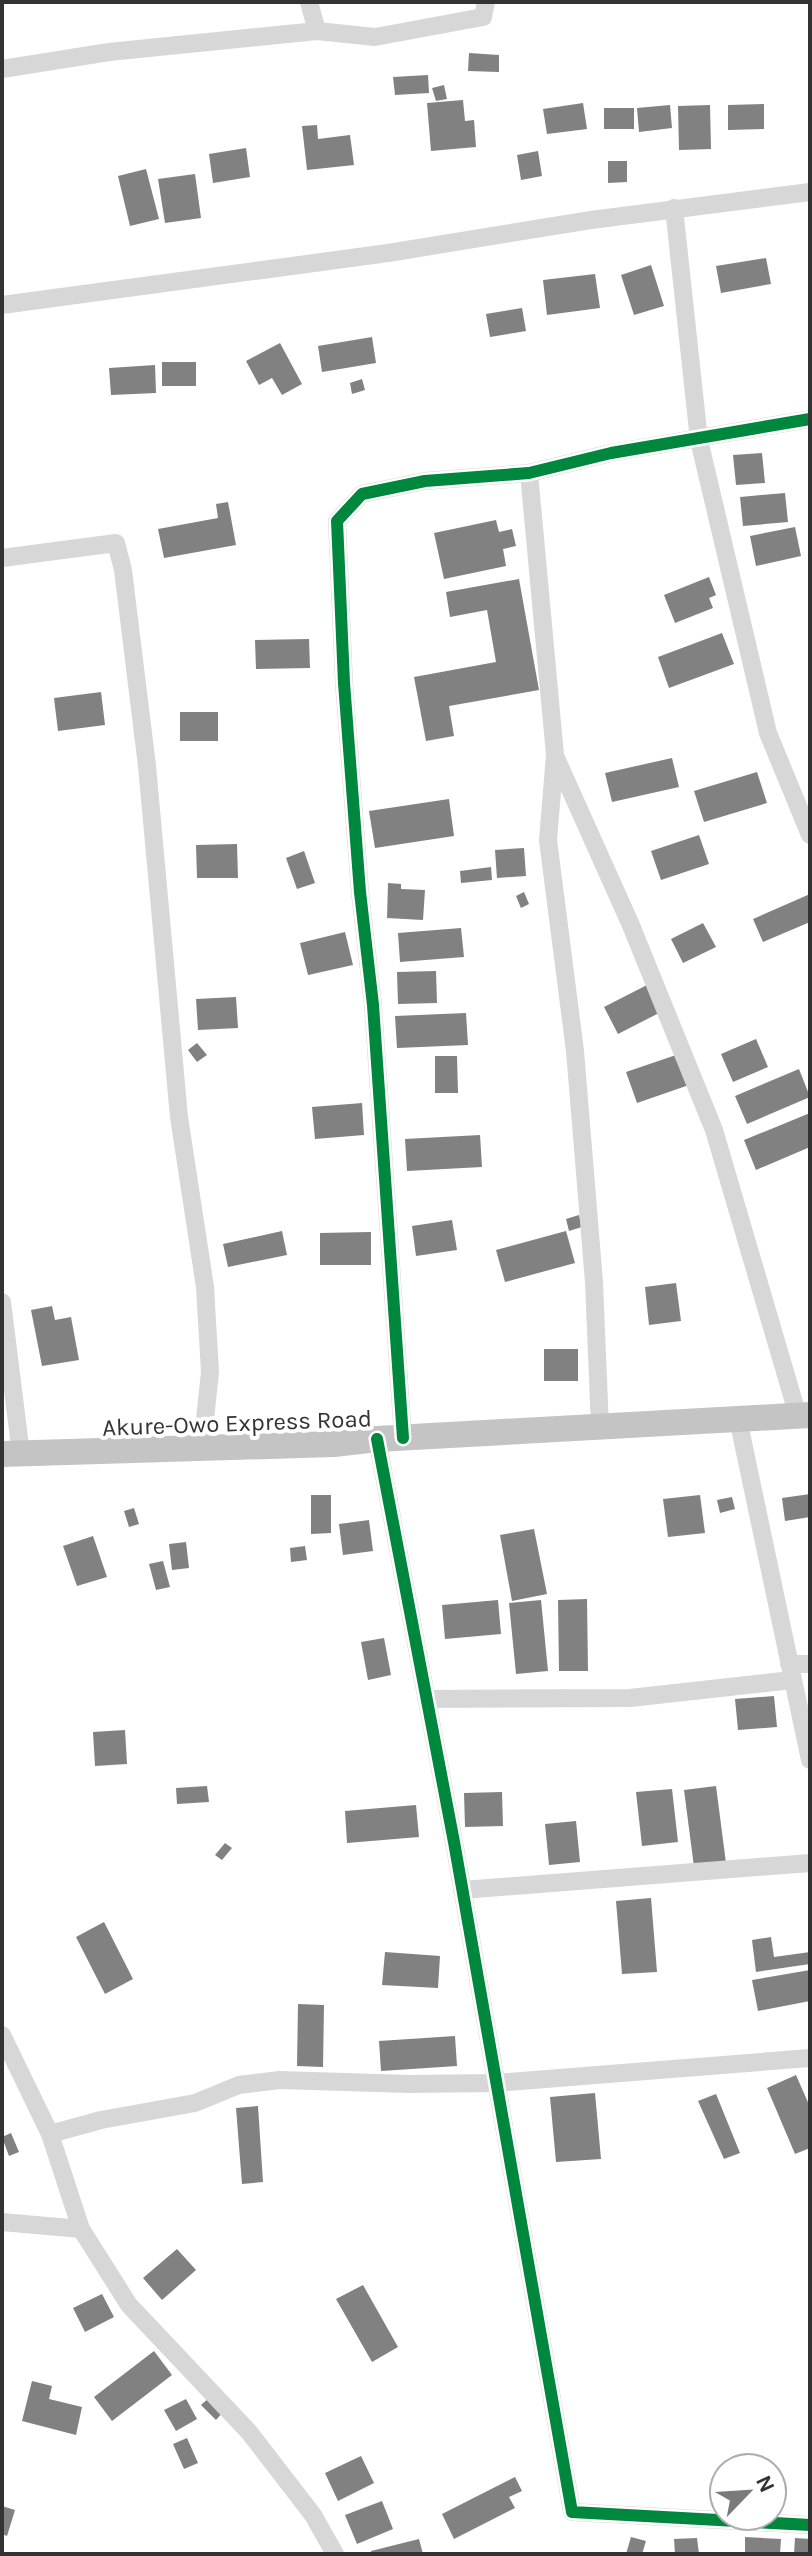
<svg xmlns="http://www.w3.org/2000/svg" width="812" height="2556" viewBox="0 0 812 2556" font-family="Karla,sans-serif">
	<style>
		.building { fill: #818181 }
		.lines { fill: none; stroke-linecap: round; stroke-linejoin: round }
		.minor { stroke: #d7d7d7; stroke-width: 18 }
		.highway { stroke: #c4c4c4; stroke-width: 26 }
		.cycleway-casing { stroke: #fff; stroke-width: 17 }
		.cycleway { stroke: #00873e; stroke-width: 12 }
		.labels { text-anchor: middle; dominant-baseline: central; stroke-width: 8; stroke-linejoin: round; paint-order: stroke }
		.street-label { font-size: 24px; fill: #333; stroke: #fff }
	</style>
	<rect width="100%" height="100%" fill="#fff"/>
	<path class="building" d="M469,53L499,55V72L468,71Z
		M428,75L429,93L395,95L393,77Z
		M444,85L447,99L436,101L432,88Z
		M463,100L465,121L474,120L476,147L431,151L427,103Z
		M583,103L587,129L547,134L543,109Z
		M764,104V129L728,130V105Z
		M670,105L672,128L639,132L637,108Z
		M710,105L711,149L679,150L678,106Z
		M604,108H634V129H604Z
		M317,125L318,139L350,135L354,165L307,170L302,126Z
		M246,148L250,177L213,183L209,154Z
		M538,151L542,176L521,180L517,155Z
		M608,161H627V182L608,183Z
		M146,169L159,219L130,226L118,176Z
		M195,174L201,218L165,223L158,179Z
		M766,258L771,284L721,293L716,266Z
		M651,265L664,306L634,315L621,275Z
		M595,274L600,308L547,315L543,280Z
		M522,308L526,331L490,337L486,314Z
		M372,337L376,363L322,372L318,346Z
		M280,343L302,384L282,395L272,378L259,385L246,361Z
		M162,362H196V386H162Z
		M155,365L156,393L111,395L109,368Z
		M362,379L365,390L352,394L350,383Z
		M762,453L765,483L736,485L733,455Z
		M785,493L788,522L743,526L740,497Z
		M228,502L236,545L164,558L158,529L218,518L216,504Z
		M496,520L499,532L512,529L516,546L503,549L506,566L444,579L434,533Z
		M795,527L801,556L756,566L750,536Z
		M709,577L716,595L709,598L713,608L675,623L664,595Z
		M519,579L539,690L449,706L454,736L426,741L414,677L496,662L487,610L450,617L446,592Z
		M722,633L734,664L669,688L658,657Z
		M309,639L310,668L256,669L255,640Z
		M101,692L105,725L58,731L54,698Z
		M180,712H218V741H180Z
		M672,758L679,787L612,802L605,773Z
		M757,772L767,803L704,822L694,791Z
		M449,799L454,836L375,848L369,811Z
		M699,835L709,864L661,880L651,851Z
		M237,844L238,878H197L196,845Z
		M524,848L526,876L497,878L495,850Z
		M304,851L315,883L297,889L286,858Z
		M491,867L492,880L461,883L460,871Z
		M388,883L401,884V889L425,890L423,920L387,918Z
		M524,892L529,904L521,908L516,896Z
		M810,894V922L763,942L753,919Z
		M703,923L716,947L683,963L671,939Z
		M461,928L464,957L400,962L398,933Z
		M345,932L353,965L308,975L300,943Z
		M436,971L437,1003L398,1004L397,972Z
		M647,985L661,1012L618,1034L604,1007Z
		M236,997L238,1028L198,1030L196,999Z
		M466,1013L468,1045L397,1048L395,1016Z
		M756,1039L768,1067L733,1082L721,1054Z
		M197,1043L207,1055L197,1062L188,1050Z
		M679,1054L689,1085L637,1103L626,1072Z
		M435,1056H457L458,1093H435Z
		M799,1069L810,1097L747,1124L735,1096Z
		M362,1103L364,1135L315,1139L312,1107Z
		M810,1113V1147L756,1170L744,1140Z
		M480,1135L482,1167L407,1171L405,1139Z
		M579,1215L582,1227L569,1231L566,1219Z
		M452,1220L457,1250L416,1256L412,1226Z
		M282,1231L287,1255L228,1267L223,1244Z
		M566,1231L575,1263L505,1282L496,1250Z
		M371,1232V1265H320V1233Z
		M676,1283L681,1321L649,1325L645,1287Z
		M52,1306L55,1320L71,1317L79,1360L42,1366L31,1310Z
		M544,1349H578V1381H544Z
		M810,1494V1517L785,1521L782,1498Z
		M311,1495H331V1533L311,1534Z
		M700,1495L705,1533L668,1537L663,1499Z
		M732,1497L735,1509L720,1513L717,1500Z
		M134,1508L139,1524L129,1527L124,1511Z
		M369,1520L373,1551L343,1555L339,1524Z
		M534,1529L547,1594L512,1601L500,1535Z
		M93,1536L107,1577L77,1586L63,1546Z
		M186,1542L189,1568L172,1570L169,1544Z
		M305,1546L307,1560L291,1562L290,1548Z
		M163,1561L170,1587L156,1590L149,1564Z
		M587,1599L588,1671H559L558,1600Z
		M498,1600L501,1634L445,1639L442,1605Z
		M541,1600L548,1671L516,1674L509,1603Z
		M384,1638L391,1675L368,1680L361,1642Z
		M774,1696L777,1727L738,1730L735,1699Z
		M125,1730L127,1764L95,1766L93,1732Z
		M207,1786L209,1802L177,1804L176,1788Z
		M716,1786L726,1863L694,1867L684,1790Z
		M672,1789L678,1842L642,1846L636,1792Z
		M502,1792L503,1826L465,1827L464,1793Z
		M416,1805L419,1837L347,1843L345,1811Z
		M576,1821L580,1862L549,1865L545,1824Z
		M225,1843L232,1848L222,1860L215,1855Z
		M651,1898L657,1972L622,1974L616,1901Z
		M104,1922L133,1979L105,1994L76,1937Z
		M771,1937L774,1957L810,1952V1964L756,1972L752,1940Z
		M385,1952L440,1956L438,1988L382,1985Z
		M810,1970V2001L758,2011L752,1980Z
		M298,2004L324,2005L323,2067L297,2066Z
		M455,2036L457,2066L381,2071L379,2041Z
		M796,2075L810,2107V2148L795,2154L767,2088Z
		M595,2093L601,2159L556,2162L550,2097Z
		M716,2094L740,2153L724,2159L698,2101Z
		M258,2106L263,2182L242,2184L236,2108Z
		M11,2133L19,2152L9,2156L2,2137Z
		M177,2249L196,2270L162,2300L143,2278Z
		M363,2285L398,2347L372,2362L336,2299Z
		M102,2294L114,2317L85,2332L73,2308Z
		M154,2351L172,2375L112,2421L94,2397Z
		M32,2381L52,2386L49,2399L82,2407L76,2435L22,2421Z
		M210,2397L224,2411L216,2420L201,2405Z
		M186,2399L197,2419L176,2431L164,2410Z
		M187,2438L198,2463L184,2469L173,2444Z
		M361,2456L374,2483L338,2501L325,2473Z
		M515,2477L522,2491L509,2497L515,2508L454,2539L442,2514Z
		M382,2501L393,2529L357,2544L345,2515Z
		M2,2506L15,2510L7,2536L2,2534Z
		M631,2537L646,2541L642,2554H626Z
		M745,2537L781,2539L780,2554H745Z
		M697,2538L699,2554H675L674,2539Z
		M795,2538L810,2539V2554H794Z
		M419,2539L423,2554H371V2551Z"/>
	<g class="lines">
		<path class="minor" d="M309,2L317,31
			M2,69L109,52L317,31L375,37L483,17L486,2
			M674,208L699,440L768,733L810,835
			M2,305L388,253L591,220L810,192
			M529,473L555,755L548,840L575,1051L594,1282L600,1427
			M2,558L116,543L123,570L147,766L179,1117L205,1287L210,1372L202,1448
			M556,758L630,923L714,1130L798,1416
			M2,1302L21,1454
			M738,1419L810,1760
			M403,1438L373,1005L360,892L344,683L337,521L362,494L425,481L529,473L611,453L810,419
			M377,1439L454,1842L572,2512L810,2525
			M789,1664H810
			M427,1699L630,1698L792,1680
			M462,1890L810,1863
			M2,2035L50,2134L81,2229L129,2305L249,2432L313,2515L335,2554
			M50,2134L101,2120L195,2103L239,2085L280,2080L409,2084L496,2083L810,2058
			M2,2222L81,2229"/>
		<path class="highway" d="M2,1454L334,1444L377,1439L810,1415"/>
		<defs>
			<path id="cycleway" d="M403,1438L373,1005L360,892L344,683L337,521L362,494L425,481L529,473L611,453L810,419
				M377,1439L454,1842L572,2512L810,2525"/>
		</defs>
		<use href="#cycleway" class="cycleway-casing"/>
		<use href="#cycleway" class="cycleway"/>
	</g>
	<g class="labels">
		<g class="street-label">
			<text transform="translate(237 1423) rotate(-2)">Akure-Owo Express Road</text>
		</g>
	</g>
	<rect width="812" height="2556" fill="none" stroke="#333333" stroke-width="8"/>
	<g transform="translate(748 2492) rotate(65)"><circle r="38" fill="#ffffff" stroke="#adadad" stroke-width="2"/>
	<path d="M0-6L14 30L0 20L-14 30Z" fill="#7a7a7a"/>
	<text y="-12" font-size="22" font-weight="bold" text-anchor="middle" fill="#333333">N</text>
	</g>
</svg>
